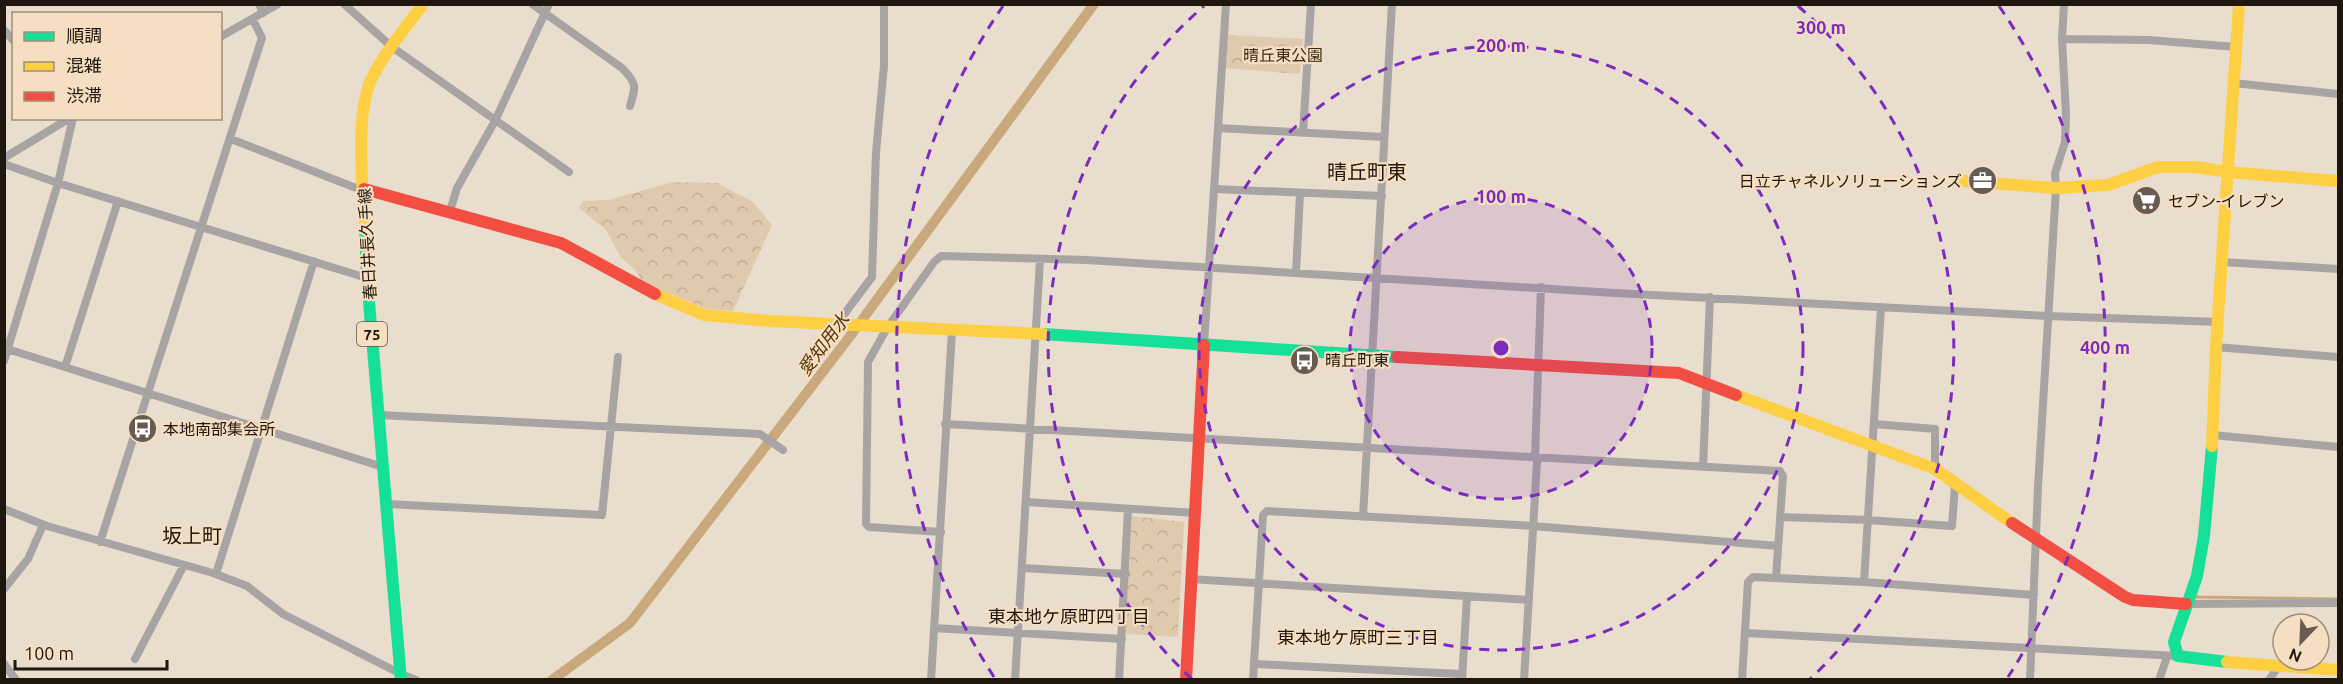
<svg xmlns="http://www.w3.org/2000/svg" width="2343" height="684" viewBox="0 0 2343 684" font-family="Ubuntu,'Noto Sans JP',sans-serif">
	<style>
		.forest { fill: url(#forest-crowns) }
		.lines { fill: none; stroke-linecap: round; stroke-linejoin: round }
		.stream { stroke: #c9a87c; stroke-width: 3 }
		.canal { stroke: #c9a87c; stroke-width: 10 }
		.street { stroke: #a8a4a3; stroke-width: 8 }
		.fast { stroke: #16e098; stroke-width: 12 }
		.slow { stroke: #ffcf43; stroke-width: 12 }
		.jam { stroke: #f24e42; stroke-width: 12 }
		.ring { fill: none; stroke: #7b2cbf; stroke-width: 3; stroke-dasharray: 10 8 }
		.labels { text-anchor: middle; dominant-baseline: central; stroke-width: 4.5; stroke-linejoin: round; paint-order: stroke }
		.shield { fill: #f5dec1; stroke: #5f5343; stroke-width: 1.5 }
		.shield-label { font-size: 15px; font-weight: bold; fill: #1f170d }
		.park-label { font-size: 16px; fill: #3a280e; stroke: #f5dec1 }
		.poi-label { font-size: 16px; fill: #1f170d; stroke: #f5dec1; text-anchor: start }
		.street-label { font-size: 16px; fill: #1f170d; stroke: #f5dec1 }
		.water-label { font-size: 18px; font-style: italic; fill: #543808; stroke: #f5dec1 }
		.neighbourhood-label { font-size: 18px; fill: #1f170d; stroke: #f5dec1 }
		.quarter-label { font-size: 20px; fill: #1f170d; stroke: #f5dec1 }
		.centre { fill: #7b2cbf; stroke: #f5dec1; stroke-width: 3 }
		.ring-label { font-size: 18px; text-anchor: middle; font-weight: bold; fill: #7b2cbf; stroke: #f5dec1; stroke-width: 4.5; stroke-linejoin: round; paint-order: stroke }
	</style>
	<defs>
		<pattern id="forest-crowns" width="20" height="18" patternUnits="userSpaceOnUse" patternTransform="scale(1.5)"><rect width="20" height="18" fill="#e0caad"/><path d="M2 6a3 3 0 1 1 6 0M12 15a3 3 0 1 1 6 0" fill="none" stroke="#c0ad94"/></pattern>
	</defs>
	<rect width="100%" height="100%" fill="#e9ddcd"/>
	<path class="forest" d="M1227,35L1303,39L1300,74L1224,68Z
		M672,182L717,183L753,202L772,225L733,311L707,309L644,283L635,270L620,256L606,230L579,208L583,201L609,200Z
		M1132,516L1184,522L1178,637L1125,634Z"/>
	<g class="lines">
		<path class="stream" d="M2194,597L2338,599"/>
		<path class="canal" d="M552,680L630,623L851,335L1094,4"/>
		<path class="street" d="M259,4L263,13
			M344,4L392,47L569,172
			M532,4L622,68C637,83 636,86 630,106
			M4,30L14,41
			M220,37L278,4
			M2062,39L2149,40L2236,47
			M2233,83L2338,94
			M1218,128L1384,137
			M1303,133L1311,4
			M231,139L356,188L364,189
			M4,158L70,118
			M4,164L58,183L367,278
			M1214,189L1382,196
			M450,211L457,188L495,121L549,4
			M2222,262L2338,269
			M1296,273L1300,193
			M836,325L872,277L876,152L884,66V4
			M1204,345L1226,4
			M2216,347L2338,357
			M4,348L383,467
			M4,361L58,183L73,118
			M65,367L118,201
			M379,415L760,434L783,450
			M945,424L1780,471L1783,476L1776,578
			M1874,424L1935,429V469
			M2213,435L2338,447
			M1703,467L1710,297
			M1027,502L1195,513
			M387,504L602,515L618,357
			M4,509L47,526L213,573L247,586L283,614L401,674L416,680
			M1363,517L1392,4
			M1781,517L1868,520L1952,526L1955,485
			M941,532L869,527L866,524L868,362L887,328L934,262L941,256L1087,260L1615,293L2048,316L2219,322
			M100,542L262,38L253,20
			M1023,568L1126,574
			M216,574L314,261
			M1190,579L1529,600
			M1864,582L1881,307
			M4,589L28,559L43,525
			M2186,604L2338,603
			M934,628L1122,639
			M1745,633L2178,656
			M135,659L184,565
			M4,664L16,680
			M1254,664L1462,674
			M931,680L952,331
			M1015,680L1040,260
			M1119,680L1128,509
			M1253,680L1263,515L1267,511L1533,526L1778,546
			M1462,680L1467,597
			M1524,680L1537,462L1535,457L1541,287
			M1742,680L1748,582L1753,577L1864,582L2034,595
			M2030,680L2038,487L2056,188L2055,173L2065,142L2066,114L2062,39L2064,4
			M2159,680L2167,657
			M2269,680L2278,667"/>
		<path class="fast" d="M365,227L367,278L401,680
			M1043,334L1397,357
			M2212,446L2204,536L2197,576L2174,642L2178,656L2227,662"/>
		<path class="slow" d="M1964,181L2056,188L2108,185L2158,167H2195L2228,172L2338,181
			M365,227C363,184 353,110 375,72C388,48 407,26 423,4
			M655,294L704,315L770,321L1043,334
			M1736,395L1935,469L2012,523
			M2212,446L2216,347L2239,4
			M2227,662L2338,670"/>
		<path class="jam" d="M364,189L561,243L655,294
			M1397,357L1679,373L1736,395
			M2012,523L2125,597L2133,600L2186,604
			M1186,680L1204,345"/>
	</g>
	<circle cx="1501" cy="348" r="151" fill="#7b2cbf" fill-opacity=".12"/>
	<g class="ring">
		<circle cx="1501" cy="348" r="151"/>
		<circle cx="1501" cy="348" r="302"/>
		<path d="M1192 679A453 453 0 0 1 1204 6M1798 6A453 453 0 0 1 1810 679"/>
		<path d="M994 677A604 604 0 0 1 1003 6M1999 6A604 604 0 0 1 2008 677"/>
	</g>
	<defs>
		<symbol id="office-disc" viewBox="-11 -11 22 22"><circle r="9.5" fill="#665c50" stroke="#f5dec1"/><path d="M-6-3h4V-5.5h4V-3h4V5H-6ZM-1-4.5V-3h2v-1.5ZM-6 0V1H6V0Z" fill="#fff"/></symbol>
		<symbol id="supermarket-disc" viewBox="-11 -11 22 22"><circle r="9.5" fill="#665c50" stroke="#f5dec1"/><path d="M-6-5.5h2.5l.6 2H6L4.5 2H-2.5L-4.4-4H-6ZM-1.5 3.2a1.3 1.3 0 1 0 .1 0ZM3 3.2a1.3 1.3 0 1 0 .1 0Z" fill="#fff"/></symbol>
		<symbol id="bus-disc" viewBox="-11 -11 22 22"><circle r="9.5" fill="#665c50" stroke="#f5dec1"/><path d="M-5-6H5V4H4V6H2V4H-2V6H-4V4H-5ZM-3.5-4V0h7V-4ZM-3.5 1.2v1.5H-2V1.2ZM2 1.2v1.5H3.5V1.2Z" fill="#fff"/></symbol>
	</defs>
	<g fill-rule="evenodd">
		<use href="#office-disc" x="1966" y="164" width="33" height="33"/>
		<use href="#supermarket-disc" x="2130" y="184" width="33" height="33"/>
		<use href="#bus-disc" x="1288" y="344" width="33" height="33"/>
		<use href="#bus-disc" x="126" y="412" width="33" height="33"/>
	</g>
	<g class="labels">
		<rect class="shield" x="357" y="322" width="30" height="24" rx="4.5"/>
		<g class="shield-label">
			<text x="372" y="334">75</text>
		</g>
		<g class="park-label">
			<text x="1283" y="55">晴丘東公園</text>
		</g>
		<g class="poi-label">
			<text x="1962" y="181" text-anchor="end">日立チャネルソリューションズ</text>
			<text x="2168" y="201">セブン-イレブン</text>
			<text x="1325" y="360">晴丘町東</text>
			<text x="163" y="429">本地南部集会所</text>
		</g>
		<g class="street-label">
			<text transform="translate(367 244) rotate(-93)">春日井長久手線</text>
		</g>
		<g class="water-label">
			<text transform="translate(823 344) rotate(-53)">愛知用水</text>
		</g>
		<g class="neighbourhood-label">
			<text x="1069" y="616">東本地ケ原町四丁目</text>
			<text x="1358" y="637">東本地ケ原町三丁目</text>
		</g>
		<g class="quarter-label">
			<text x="1367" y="171">晴丘町東</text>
			<text x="192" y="535">坂上町</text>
		</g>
	</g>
	<circle cx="1501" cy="348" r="9" class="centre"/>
	<g class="ring-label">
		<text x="1821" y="34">300 m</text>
		<text x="1501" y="52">200 m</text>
		<text x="1501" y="203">100 m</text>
		<text x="2105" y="354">400 m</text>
	</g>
	<rect width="2343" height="684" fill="none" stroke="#1f170d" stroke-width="12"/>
	<rect x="12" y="12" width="210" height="108" fill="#f5dec1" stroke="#9f8e79" stroke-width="1.5"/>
	<rect x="24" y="32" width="30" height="9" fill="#16e098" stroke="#9f8e79" stroke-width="1.5"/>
	<text x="66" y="42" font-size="18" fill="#1f170d">順調</text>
	<rect x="24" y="62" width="30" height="9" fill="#ffcf43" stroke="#9f8e79" stroke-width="1.5"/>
	<text x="66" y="72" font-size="18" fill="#1f170d">混雑</text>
	<rect x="24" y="92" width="30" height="9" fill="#f24e42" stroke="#9f8e79" stroke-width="1.5"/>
	<text x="66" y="102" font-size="18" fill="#1f170d">渋滞</text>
	<g transform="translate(2301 642) rotate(203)"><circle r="28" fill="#f5dec1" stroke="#9f8e79" stroke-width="1.5"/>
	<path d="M0-4.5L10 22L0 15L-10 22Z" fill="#665c50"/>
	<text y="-9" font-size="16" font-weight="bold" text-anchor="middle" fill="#1f170d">N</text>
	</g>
	<path d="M15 660v9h152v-9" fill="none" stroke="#1f170d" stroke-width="3"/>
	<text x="24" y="660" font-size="18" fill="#1f170d" stroke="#f5dec1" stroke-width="4.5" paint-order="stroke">100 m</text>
</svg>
